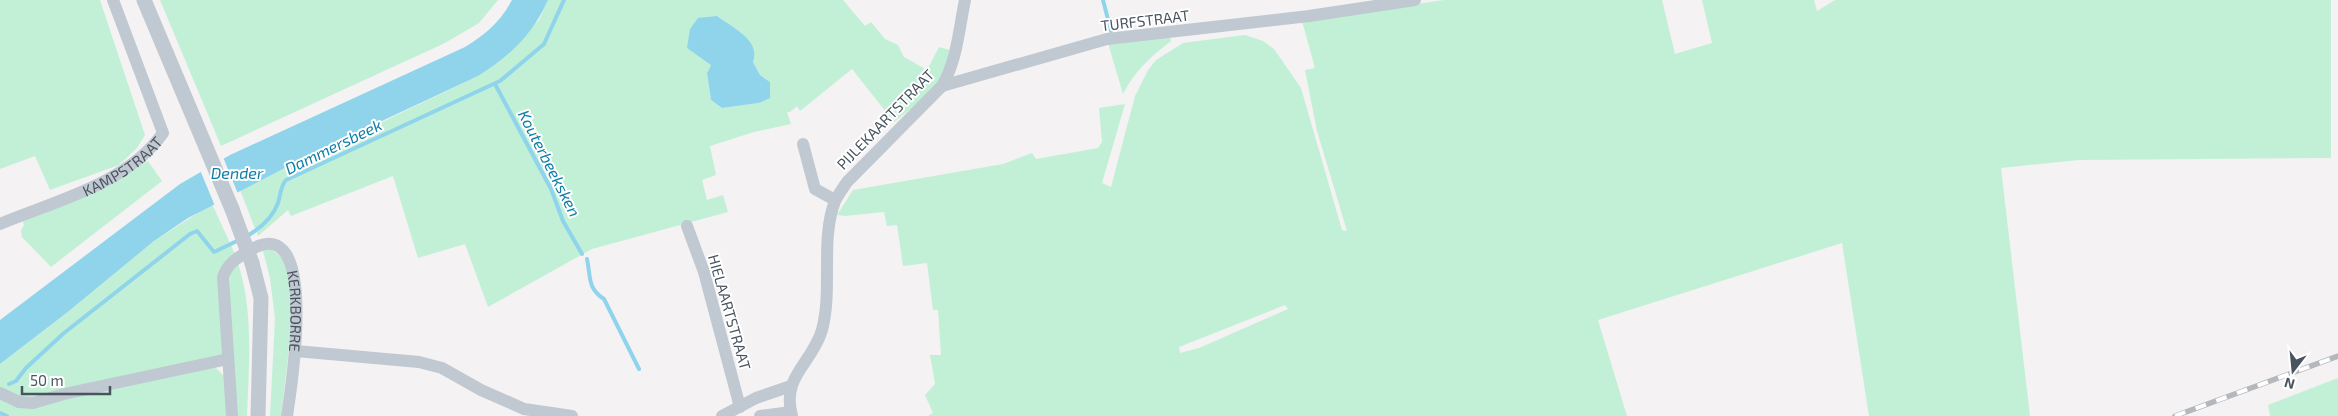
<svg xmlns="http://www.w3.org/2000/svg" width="2338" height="416" viewBox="0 0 2338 416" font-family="'Exo 2',sans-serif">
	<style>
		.green { fill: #c2f0d7; fill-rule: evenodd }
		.water { fill: #90d4ec }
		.pier { fill: #f4f2f2 }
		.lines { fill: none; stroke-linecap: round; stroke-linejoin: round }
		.stream { stroke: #90d4ec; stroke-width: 4 }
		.minor { stroke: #c0c8d1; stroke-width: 12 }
		.tertiary { stroke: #c0c8d1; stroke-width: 15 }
		.rail-casing { stroke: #b4b7bc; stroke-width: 5.5 }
		.rail { stroke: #fff; stroke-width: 4; stroke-dasharray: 11; stroke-linecap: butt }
		.tertiary-bridge { stroke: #c0c8d1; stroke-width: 15 }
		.labels { text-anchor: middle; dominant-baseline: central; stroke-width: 4; stroke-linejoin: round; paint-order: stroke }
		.street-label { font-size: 15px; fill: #4a5460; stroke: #fff }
		.water-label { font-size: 16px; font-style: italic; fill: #0d7ea7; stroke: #fff }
	</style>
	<rect width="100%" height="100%" fill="#f4f2f2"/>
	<path class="green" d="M0,0H100L145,135L137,148L119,165L50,190L35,156L0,169Z
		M160,0H498L479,23L445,43L221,146Z
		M548,0H843L865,26L871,22L885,39L898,45L904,57L927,70L939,47L950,50C946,84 919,103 894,122L852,69L800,111L797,106L790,112H787L791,124L754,132L710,146L716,175L702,180L707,200L723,195L728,212L592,249L488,307L465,244L418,258L393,176L291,216L288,210L258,236L240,190L478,76L539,20ZM717,16C732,28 761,40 753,62L760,75L770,82L763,101L759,103L722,108L711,100L707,73L711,65Z
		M1444,0H1662L1675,54L1712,43L1702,0H1814L1817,11L1835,0H2331V158L2079,160L2001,168L2030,416H1869L1842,243L1598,320L1627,416H928L933,413L925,395L935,384L930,355H941L938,310H933L927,263L903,266L897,225L887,226L884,212L845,216L837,215L853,190L1003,164L1032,153L1036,159L1098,148L1102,142L1099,108L1125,104L1102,183L1111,187L1135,96L1148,70L1156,60L1183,43L1245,35L1263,41L1274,49L1301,88L1342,230L1347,231L1317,131L1305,70L1315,68L1302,21ZM1285,305L1288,309L1199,348L1180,353L1179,347Z
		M1170,37L1171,41C1150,57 1135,71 1123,94L1108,43Z
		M148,161L162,181L51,267L22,237L21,230L24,225L22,219L109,182Z
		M212,204L236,256L230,260L227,354L26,400L0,389V364L69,311L154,241Z
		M262,247H268C273,251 282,256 285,262C299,290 285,383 281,416H270L275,318L270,278Z
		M237,260C254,310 249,363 247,416H235C233,385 216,280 237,260Z
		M215,367L225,377L227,416H0V398L11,403Z
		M2338,378V416H2270L2268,405Z"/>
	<path class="water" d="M512,0H548C533,34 510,56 478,76L322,149L188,218L154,241L69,311L0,364V320L180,184L230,155L465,47C486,34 501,21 512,0Z
		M717,16C733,28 761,40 753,62L760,75L770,82V98L759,103L722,108L711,100L707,73L711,65L687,48L690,29L698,18Z"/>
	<path class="pier" d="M223,157L238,194L215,206L200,170Z"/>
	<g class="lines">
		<path class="stream" d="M1103,0L1111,31
			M495,84L551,189L563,221L582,254
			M245,237C260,229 272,219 278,203C281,194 280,187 286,180L500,81L544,44L564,0
			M587,259C591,277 587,288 604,299L639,369
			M9,384L16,381L26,368L64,333L190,234L197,231L214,252L239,240
			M0,413L7,416"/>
		<g class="minor">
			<path d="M942,86L1107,39L1309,16L1415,0"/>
			<path d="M803,144L815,189L835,200"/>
			<path id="s1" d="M0,224C55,201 127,184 163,133L113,0"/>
			<path d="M687,226L704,272L740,407"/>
			<path d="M296,351L419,362L442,368L481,390L524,409L572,416"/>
			<path d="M0,393L19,402L33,403L64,394L228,359"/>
			<path id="s2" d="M232,416L223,277C228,262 239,257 252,249C320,211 291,389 287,416"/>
			<path d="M722,416L756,398L791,386"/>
			<path d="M760,416L791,412"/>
			<path d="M792,416C781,376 812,364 822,330C833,289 820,240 835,201C838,195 843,188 847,182L942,86C957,61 959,29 965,0"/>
		</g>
		<path class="tertiary" d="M144,0L232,209
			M252,263L261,298L258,416"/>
		<defs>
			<path id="rail" d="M2175,416L2338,356"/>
		</defs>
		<use href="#rail" class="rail-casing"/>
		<use href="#rail" class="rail"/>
		<path class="tertiary-bridge" d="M232,209L252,263"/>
	</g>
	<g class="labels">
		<g class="street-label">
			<text transform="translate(1145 20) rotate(-7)">TURFSTRAAT</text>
			<text transform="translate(885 119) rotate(-46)">PIJLEKAARTSTRAAT</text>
			<text stroke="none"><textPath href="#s1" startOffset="136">KAMPSTRAAT</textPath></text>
			<text stroke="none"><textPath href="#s2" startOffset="278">KERKBORRE</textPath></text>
			<text transform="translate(730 312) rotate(74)">HIELAARTSTRAAT</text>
		</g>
		<g class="water-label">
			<text transform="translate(333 146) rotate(-26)">Dammersbeek</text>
			<text transform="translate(550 163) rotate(63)">Kouterbeeksken</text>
			<text x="237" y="172">Dender</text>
		</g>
	</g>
	<g transform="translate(2293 371) rotate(196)" stroke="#ffffff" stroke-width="4" paint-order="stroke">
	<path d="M0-4L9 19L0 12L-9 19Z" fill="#4a5460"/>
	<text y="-8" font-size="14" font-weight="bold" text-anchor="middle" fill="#4a5460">N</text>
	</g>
	<path d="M22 386v8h88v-8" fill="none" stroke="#4a5460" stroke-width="2.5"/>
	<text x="30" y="386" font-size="15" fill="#4a5460" stroke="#ffffff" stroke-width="4" paint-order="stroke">50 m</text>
</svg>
